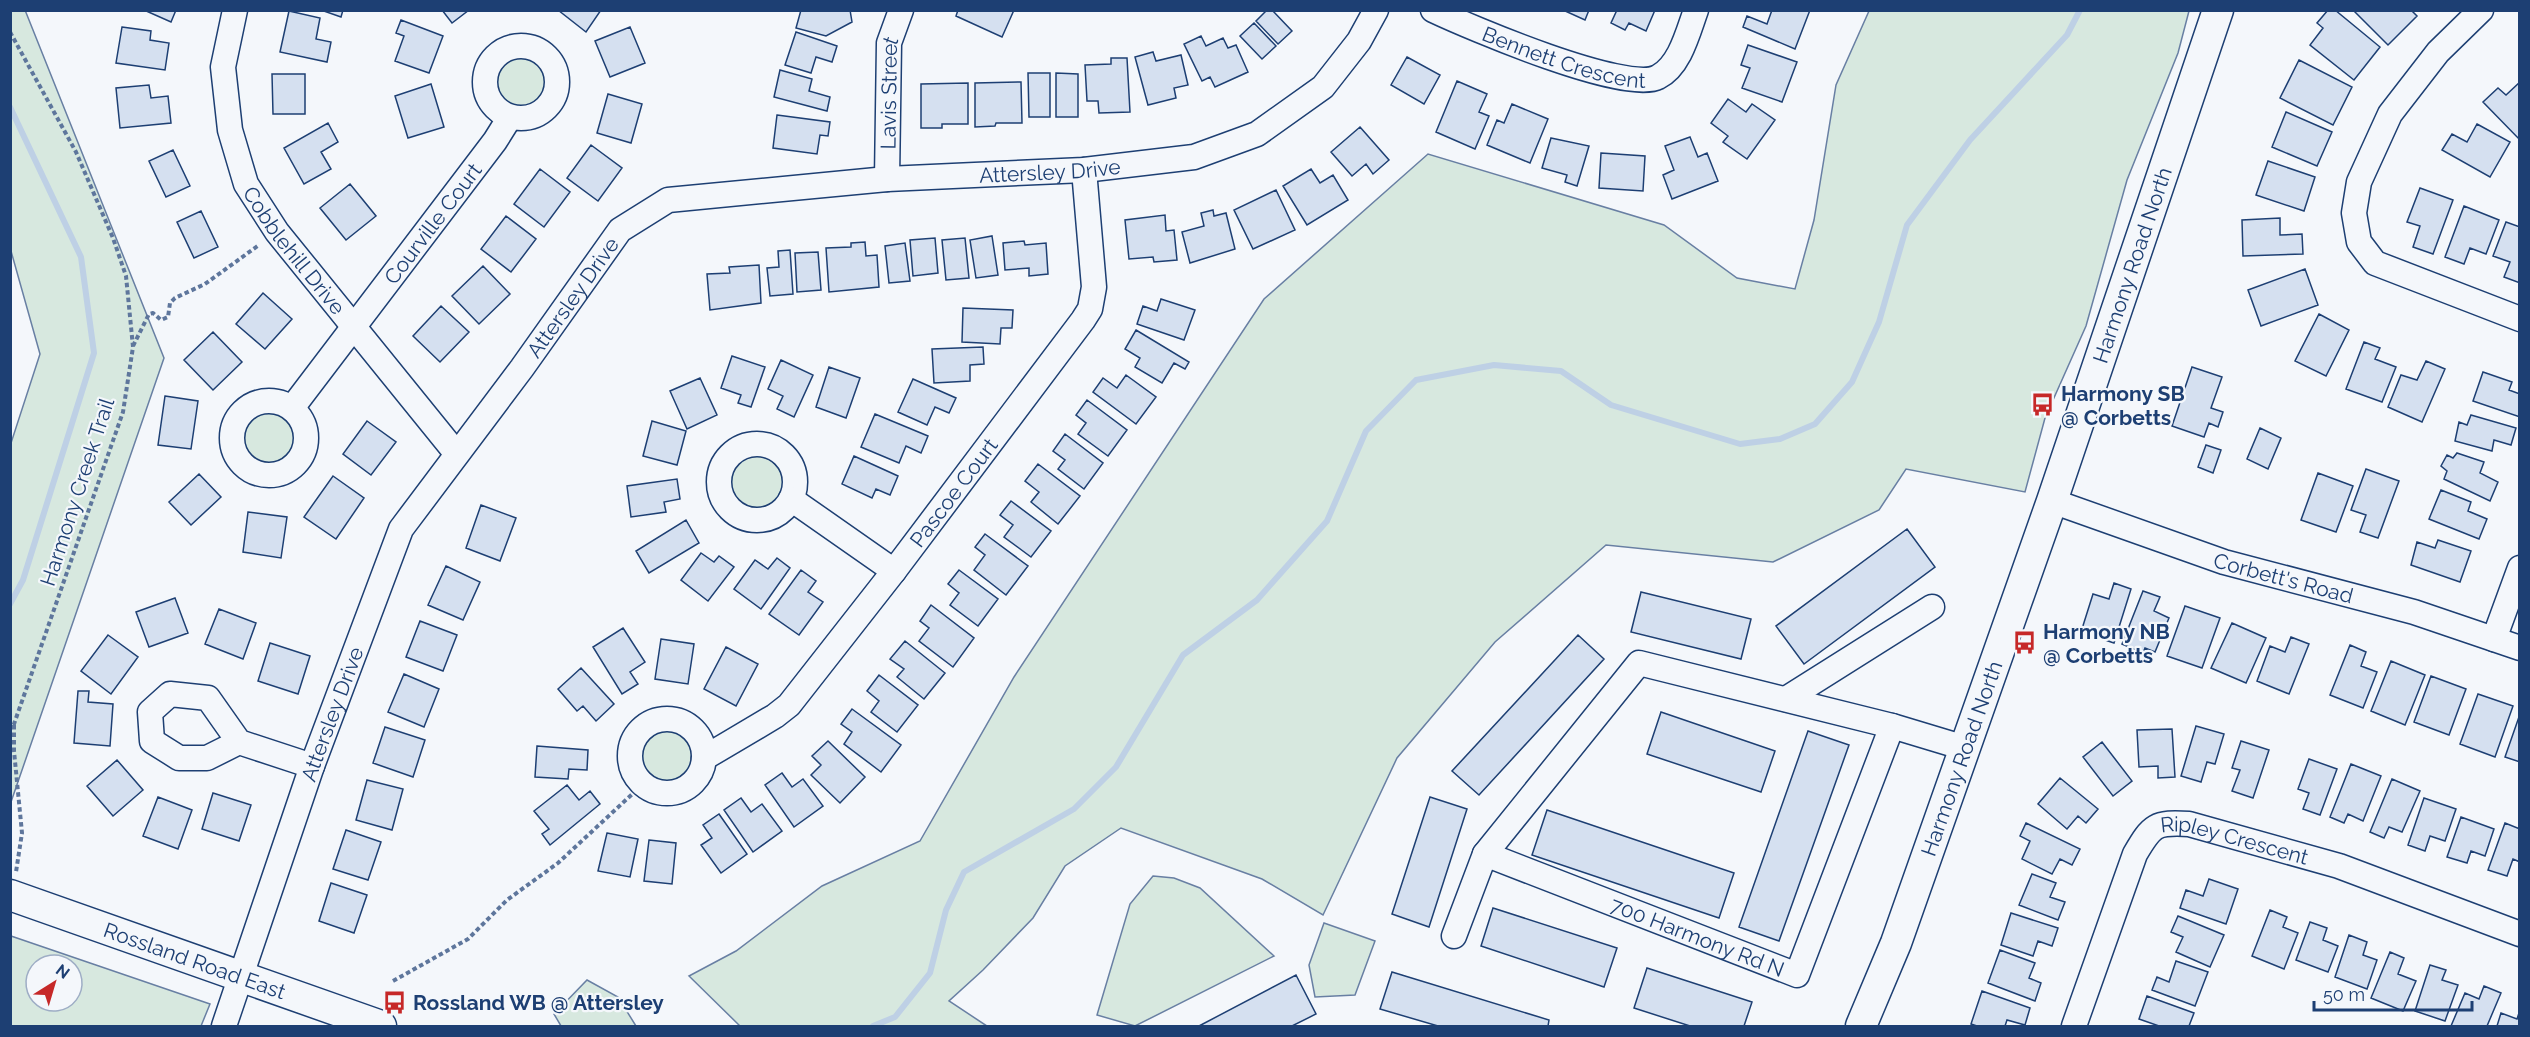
<svg xmlns="http://www.w3.org/2000/svg" width="2530" height="1037" viewBox="0 0 2530 1037" font-family="Raleway,sans-serif">
	<style>
		.green { fill: #d7e8df; stroke: #687fa3; stroke-width: 1.5; fill-rule: evenodd }
		.lines { fill: none; stroke-linecap: round; stroke-linejoin: round }
		.stream { stroke: #bed0e5; stroke-width: 6 }
		.building { fill: #d5e0f0; stroke: #1d3f73; stroke-width: 1.5 }
		.minor-casing { stroke: #1d3f73; stroke-width: 27 }
		.major-casing { stroke: #1d3f73; stroke-width: 33 }
		.path { stroke: #5e769c; stroke-width: 4; stroke-dasharray: 4.5 3; stroke-linecap: butt }
		.minor { stroke: #f4f7fb; stroke-width: 24 }
		.major { stroke: #f4f7fb; stroke-width: 30 }
		.labels { text-anchor: middle; dominant-baseline: central; stroke-width: 4.5; stroke-linejoin: round; paint-order: stroke }
		.street-label { font-size: 21px; fill: #1d3f73; stroke: #f4f7fb }
		.poi-label { font-size: 21px; font-weight: bold; fill: #1d3f73; stroke: #f4f7fb; text-anchor: start }
	</style>
	<rect width="100%" height="100%" fill="#f4f7fb"/>
	<path class="green" d="M25,10L164,358L11,802V443L40,354L11,251V11Z
		M1869,11H2189L2178,53L2127,180L2086,326L2045,418L2025,492L1906,469L1879,510L1773,562L1606,545L1495,642L1397,758L1323,915L1262,879L1121,828L1065,866L1033,918L983,970L949,1001L987,1026H740L689,976L736,951L822,886L920,841L1014,677L1264,299L1428,154L1664,225L1737,278L1795,289L1814,220L1836,85Z
		M494 81a27 27 0 1 1 54 0a27 27 0 1 1-54 0Z
		M243 437a27 27 0 1 1 54 0a27 27 0 1 1-54 0Z
		M729 483a27 27 0 1 1 54 0a27 27 0 1 1-54 0Z
		M639 757a27 27 0 1 1 54 0a27 27 0 1 1-54 0Z
		M1153,876L1174,878L1200,888L1274,956L1135,1026L1097,1015L1130,904Z
		M1324,923L1375,941L1355,995L1315,997L1309,965Z
		M11,936L210,1004L201,1026H11ZM36,965H72V1001H36Z
		M587,980L618,997L636,1026H561L554,1014Z"/>
	<g class="lines">
		<path class="stream" d="M10,107L81,257L94,353L23,580L10,604
			M873,1026L895,1017L930,973L946,910L964,872L1074,809L1116,767L1183,655L1257,600L1327,521L1366,431L1416,380L1494,365L1561,371L1611,405L1740,444L1780,439L1815,424L1852,382L1879,322L1907,225L1970,140L2067,35L2080,10"/>
	</g>
	<path class="building" d="M144,10H176L171,22Z
		M321,10H343L341,17Z
		M442,10H469L452,23Z
		M558,10H601L586,32Z
		M801,10H850L852,22L826,36L796,28Z
		M958,10H1014L1002,37L956,16Z
		M1267,10H1272L1292,31L1278,44L1256,21Z
		M1563,10H1589L1585,20Z
		M1617,10H1655L1646,31L1629,23L1625,30L1611,23Z
		M1772,10H1810L1795,49L1743,27L1747,16L1767,24Z
		M2328,10H2335L2380,47L2354,80L2310,45L2323,28L2317,23Z
		M2353,10H2411L2417,16L2388,45Z
		M289,11L320,18L316,39L331,42L327,62L280,52Z
		M401,20L443,36L429,73L395,61L404,36L396,33Z
		M1254,23L1276,46L1262,59L1240,36Z
		M122,27L151,31L150,40L169,43L165,70L116,63Z
		M630,27L645,63L610,77L595,41Z
		M796,32L837,46L832,62L816,57L811,73L785,65Z
		M1201,36L1206,46L1223,38L1228,48L1236,45L1248,72L1215,87L1210,77L1202,81L1184,44Z
		M1748,45L1797,62L1782,102L1742,88L1750,68L1741,65Z
		M1153,52L1156,61L1181,55L1188,85L1174,88L1176,98L1148,105L1135,57Z
		M1407,57L1440,75L1424,104L1391,85Z
		M1111,58H1127L1130,112L1099,113L1098,101H1087L1085,65L1111,64Z
		M2299,60L2352,87L2333,125L2280,98Z
		M780,70L812,79L809,91L830,97L827,111L774,97Z
		M1028,73H1050V117H1029Z
		M1056,73L1078,74V117H1056Z
		M272,74H305V114H273Z
		M1457,81L1487,94L1479,112L1489,116L1475,149L1436,132Z
		M1021,82L1022,123H996L995,126L975,127V83Z
		M2520,82V140L2483,102L2498,88L2506,95Z
		M968,83V124H942V128H921V84Z
		M431,84L444,127L408,138L395,96Z
		M149,85L151,98L168,96L171,123L120,128L116,88Z
		M608,94L642,104L631,143L597,133Z
		M1728,99L1746,112L1752,104L1775,120L1747,159L1723,142L1728,136L1711,123Z
		M1512,104L1548,119L1530,163L1487,145L1497,120L1504,123Z
		M2286,112L2332,132L2317,166L2272,147Z
		M777,115L830,122L828,136L820,135L817,154L773,148Z
		M328,123L338,142L321,152L331,169L304,184L284,148Z
		M2477,124L2510,142L2490,177L2442,150L2452,134L2467,142Z
		M1360,127L1389,160L1373,174L1366,164L1352,176L1331,152Z
		M1690,137L1698,157L1707,153L1718,181L1672,199L1663,175L1674,170L1665,146Z
		M1551,138L1589,146L1577,186L1565,182L1567,175L1542,168Z
		M591,145L622,168L598,201L567,178Z
		M173,150L190,186L166,197L149,161Z
		M1601,153L1645,156L1643,191L1599,188Z
		M2268,161L2315,177L2304,211L2256,195Z
		M540,169L570,192L544,227L514,204Z
		M1311,169L1320,183L1333,175L1348,200L1307,225L1283,186Z
		M350,184L376,216L346,240L320,208Z
		M2420,188L2453,200L2433,254L2413,247L2420,226L2407,222Z
		M1276,190L1295,230L1253,249L1234,210Z
		M2464,206L2499,220L2486,254L2470,248L2464,264L2445,257Z
		M1213,210L1214,216L1226,213L1235,249L1190,263L1182,232L1204,226L1201,213Z
		M201,211L218,247L194,258L177,222Z
		M1165,215L1166,231L1174,230L1177,260L1154,262L1153,257L1129,259L1125,220Z
		M506,216L536,239L511,272L481,249Z
		M2280,218V235L2302,234L2303,254L2243,256L2242,220Z
		M2506,222L2520,227V283L2504,277L2510,262L2493,256Z
		M992,236L998,275L976,278L970,240Z
		M935,238L938,273L913,276L910,240Z
		M965,238L969,278L946,280L942,240Z
		M1024,241L1025,245L1046,243L1048,274L1029,276V268L1005,270L1003,243Z
		M865,242L866,256L877,255L879,287L829,292L826,248L851,247V243Z
		M905,243L910,281L889,283L885,246Z
		M790,250L793,294L770,296L767,268L779,267L778,251Z
		M818,252L821,290L797,292L795,253Z
		M759,265L761,303L710,310L707,274L730,273L729,267Z
		M483,266L510,294L479,324L452,296Z
		M2305,269L2318,305L2261,326L2248,290Z
		M263,293L292,319L265,349L236,324Z
		M1161,299L1195,310L1184,340L1137,324L1143,306L1157,311Z
		M441,306L469,332L440,362L413,336Z
		M963,308L1013,310L1012,328H1001L1000,344L962,342Z
		M2319,314L2349,330L2326,376L2295,361Z
		M1136,330L1189,362L1185,369L1174,363L1162,383L1135,367L1140,358L1125,349Z
		M213,332L242,362L213,390L184,360Z
		M2364,342L2380,348L2375,359L2396,367L2382,402L2346,389Z
		M983,347L984,364L970,365V381L934,383L932,349Z
		M732,356L765,367L751,407L738,403L741,395L721,388Z
		M781,360L813,375L794,417L777,409L783,396L768,389Z
		M2426,361L2445,369L2422,422L2388,407L2401,375L2417,380Z
		M829,367L860,378L846,418L816,407Z
		M2192,367L2222,377L2211,408L2223,412L2218,427L2209,423L2204,437L2172,426Z
		M2483,372L2512,382L2509,390L2520,394V417L2473,401Z
		M1126,375L1156,397L1136,424L1093,392L1103,378L1117,388Z
		M700,378L717,415L687,429L670,391Z
		M913,379L956,398L949,413L935,407L927,425L898,412Z
		M165,396L198,401L191,449L158,445Z
		M1087,400L1127,430L1108,456L1078,434L1086,423L1076,415Z
		M875,414L928,436L921,453L906,446L899,463L861,447Z
		M2471,415L2516,428L2511,445L2494,440L2492,451L2455,441L2459,422L2467,425Z
		M367,421L396,442L371,475L343,454Z
		M652,421L686,431L677,465L643,456Z
		M2260,428L2281,438L2268,469L2247,459Z
		M1065,434L1103,463L1084,489L1058,469L1065,460L1053,451Z
		M2206,445L2221,450L2213,473L2198,467Z
		M2457,453L2484,462L2480,473L2498,482L2490,501L2444,479L2447,471L2441,466L2447,455L2453,458Z
		M854,456L898,476L890,495L876,489L872,498L842,484Z
		M1038,464L1080,496L1058,524L1031,502L1039,492L1025,481Z
		M2366,469L2399,481L2378,538L2360,532L2366,515L2351,510Z
		M2318,473L2353,486L2336,532L2301,520Z
		M199,474L221,497L191,525L169,502Z
		M333,476L364,498L336,539L304,517Z
		M677,479L680,499L664,502L666,512L631,517L627,486Z
		M2441,490L2471,502L2468,511L2487,519L2479,539L2429,519Z
		M1011,501L1051,531L1031,557L1004,537L1013,525L1000,515Z
		M481,505L516,518L500,561L466,548Z
		M248,512L287,517L281,558L243,552Z
		M686,520L699,543L649,573L636,551Z
		M1907,529L1935,567L1804,664L1776,626Z
		M985,534L1028,566L1006,595L974,570L985,555L975,547Z
		M2438,540L2471,551L2460,582L2411,565L2417,542L2435,548Z
		M701,553L714,562L719,556L734,567L708,601L681,580Z
		M777,558L790,568L761,609L734,589L755,560L768,569Z
		M446,566L480,582L463,620L428,605Z
		M801,570L816,581L808,592L823,602L799,635L769,614Z
		M959,570L998,599L978,626L950,605L959,593L948,584Z
		M2114,583L2131,589L2114,643L2081,632L2093,594L2109,599Z
		M2143,591L2160,597L2154,611L2169,618L2155,652L2145,648L2143,653L2122,644Z
		M1641,592L1751,619L1741,659L1631,632Z
		M175,598L188,633L149,647L136,612Z
		M931,605L974,638L953,667L919,641L929,628L920,621Z
		M2185,606L2220,618L2202,668L2167,656Z
		M219,609L256,623L243,659L205,644Z
		M420,621L457,635L443,671L406,657Z
		M2232,623L2266,638L2246,683L2211,668Z
		M623,628L645,662L630,672L638,684L622,694L593,647Z
		M108,635L138,657L111,694L81,671Z
		M1578,635L1604,659L1479,795L1452,771Z
		M2291,637L2309,644L2289,694L2257,681L2270,646L2285,652Z
		M661,639L694,644L688,684L655,679Z
		M905,641L945,673L924,699L897,677L904,669L890,659Z
		M270,643L310,656L298,694L258,681Z
		M2350,645L2366,652L2361,666L2377,672L2363,708L2330,695Z
		M726,647L758,664L736,706L704,689Z
		M2391,661L2425,675L2405,725L2371,711Z
		M581,668L614,704L596,721L583,706L577,711L558,689Z
		M404,674L439,689L424,727L388,712Z
		M879,675L918,705L897,732L871,712L879,701L867,691Z
		M2431,676L2466,689L2449,735L2414,722Z
		M78,691H89L88,702L113,704L110,746L74,743Z
		M2478,694L2513,706L2495,757L2460,744Z
		M852,709L901,745L881,772L844,744L852,732L841,724Z
		M1661,712L1775,751L1761,792L1647,754Z
		M2520,714V762L2505,757Z
		M2196,726L2224,734L2215,764L2207,762L2201,782L2181,776Z
		M385,727L425,740L413,777L373,763Z
		M2172,729L2175,777L2158,778V766L2139,767L2137,730Z
		M1808,731L1849,745L1779,941L1739,927Z
		M828,741L865,777L840,803L811,775L821,765L812,756Z
		M2241,741L2269,750L2253,798L2232,791L2240,770L2232,768Z
		M2102,742L2132,781L2113,796L2083,757Z
		M537,746L588,750L587,770L569,769L568,779L535,777Z
		M2309,759L2337,769L2320,815L2303,809L2309,793L2298,789Z
		M117,760L143,790L113,816L87,786Z
		M2351,764L2381,776L2363,821L2348,814L2344,823L2330,817Z
		M782,773L792,787L803,779L823,806L794,827L765,785Z
		M2060,778L2098,809L2086,823L2078,816L2067,829L2038,804Z
		M2392,779L2420,791L2402,832L2389,827L2384,838L2370,832Z
		M367,780L403,789L392,830L356,820Z
		M567,785L579,800L590,791L600,804L550,845L542,834L549,829L534,811Z
		M213,793L251,805L239,841L202,829Z
		M158,797L192,810L178,849L143,836Z
		M1430,797L1467,809L1429,927L1392,914Z
		M741,798L751,812L762,804L782,831L753,852L724,810Z
		M2424,798L2456,809L2445,841L2430,836L2425,851L2408,845Z
		M1547,810L1734,873L1719,918L1532,855Z
		M719,814L747,854L721,873L701,845L712,838L703,825Z
		M2461,817L2494,829L2485,856L2471,851L2467,863L2447,857Z
		M2026,823L2080,849L2072,865L2060,859L2052,874L2022,859L2030,841L2020,836Z
		M2505,823L2520,829V862L2513,859L2507,876L2488,870Z
		M346,830L381,842L368,880L333,869Z
		M607,833L638,839L630,877L598,871Z
		M649,840L676,843L672,884L644,881Z
		M2032,874L2056,883L2050,897L2065,902L2058,920L2019,905Z
		M2209,879L2238,889L2226,924L2180,908L2186,890L2203,896Z
		M331,883L367,895L354,933L319,921Z
		M1493,908L1617,948L1604,987L1481,946Z
		M2270,910L2287,917L2283,927L2298,933L2284,969L2252,956Z
		M2011,913L2058,928L2052,946L2038,941L2033,956L2001,945Z
		M2178,916L2224,935L2210,967L2176,952L2183,937L2171,932Z
		M2310,922L2327,928L2323,940L2338,946L2328,972L2296,960Z
		M2349,935L2367,942L2363,955L2377,960L2367,989L2335,977Z
		M2000,950L2035,963L2029,978L2041,983L2035,1001L1988,983Z
		M2390,952L2404,958L2398,974L2416,981L2403,1011L2371,998Z
		M2176,961L2208,972L2195,1006L2152,990L2157,977L2169,982Z
		M2430,965L2446,970L2442,980L2458,985L2445,1021L2415,1011Z
		M1647,968L1752,1002L1744,1026H1690L1634,1008Z
		M1392,972L1549,1020L1548,1026H1438L1380,1009Z
		M1296,975L1316,1014L1292,1026H1199Z
		M2484,986L2501,993L2487,1026H2451L2465,993L2479,999Z
		M1982,991L2030,1008L2025,1025L2007,1020L2005,1026H1977L1971,1024Z
		M2147,996L2194,1013L2189,1026H2159L2139,1019Z
		M2520,1010V1026H2497L2501,1013L2517,1019Z"/>
	<g class="lines">
		<defs>
			<g id="minor">
				<path id="s1" d="M235,10L223,67L230,130L246,184L277,232L456,453"/>
				<path id="s2" d="M1433,10C1469,27 1626,94 1658,77C1680,66 1688,32 1696,10"/>
				<path d="M2481,10L2438,52L2390,114L2359,182L2354,213L2359,242L2375,263L2520,319"/>
				<circle cx="521" cy="82" r="36"/>
				<path id="s3" d="M887,179L889,43L901,10"/>
				<circle cx="269" cy="438" r="37"/>
				<path id="s4" d="M292,408L495,141L510,117"/>
				<circle cx="757" cy="482" r="38"/>
				<path d="M791,499L894,571"/>
				<path id="s5" d="M2052,501L2224,562L2414,612L2520,648"/>
				<path d="M2494,639L2520,568"/>
				<path d="M1786,699L1932,607"/>
				<circle cx="667" cy="756" r="37"/>
				<path d="M239,742L207,758H179L152,741L150,712L170,694L208,698L239,742L312,766"/>
				<path id="s6" d="M704,758L775,716L789,705L894,571L1083,320L1090,309L1094,287L1084,170"/>
				<path id="s7" d="M1485,854L1797,975L1892,726"/>
				<path d="M1454,936L1485,854L1639,663L1892,726L1965,748"/>
				<path id="s8" d="M224,1026L312,766L401,529L522,368L620,230L668,200L887,179L1084,170L1194,157L1257,134L1323,87L1359,41L1376,10"/>
				<path id="s9" d="M2074,1026L2135,854C2152,825 2155,822 2189,824L2339,866L2520,934"/>
			</g>
			<g id="major">
				<path id="s10" d="M10,895L381,1026"/>
				<path id="s11" d="M1861,1026L1896,943L2052,501L2218,10"/>
			</g>
		</defs>
		<use href="#minor" class="minor-casing"/>
		<use href="#major" class="major-casing"/>
		<path class="path" d="M10,32L76,152L113,238L126,276L133,347L123,412L14,724L10,729
			M133,346L149,314L153,313L161,320L168,317L170,303L175,298L205,284L259,245
			M14,725V751L22,833L16,872
			M393,981L468,939L507,900L558,863L642,785"/>
		<use href="#minor" class="minor"/>
		<use href="#major" class="major"/>
	</g>
	<defs>
		<symbol id="bus-bare" viewBox="-9 -9 18 18"><path d="M-5-6H5V4H4V6H2V4H-2V6H-4V4H-5ZM-3.5-4V0h7V-4ZM-3.5 1.2v1.5H-2V1.2ZM2 1.2v1.5H3.5V1.2Z" fill="#c62828" stroke="#f4f7fb" stroke-width="2.5" paint-order="stroke"/></symbol>
	</defs>
	<g fill-rule="evenodd">
		<use href="#bus-bare" x="2026" y="388" width="33" height="33"/>
		<use href="#bus-bare" x="2008" y="626" width="33" height="33"/>
		<use href="#bus-bare" x="378" y="986" width="33" height="33"/>
	</g>
	<g class="labels">
		<g class="street-label">
			<text stroke="none"><textPath href="#s2" startOffset="140">Bennett Crescent</textPath></text>
			<text stroke="none"><textPath href="#s3" startOffset="86">Lavis Street</textPath></text>
			<text stroke="none"><textPath href="#s8" startOffset="1338">Attersley Drive</textPath></text>
			<text stroke="none"><textPath href="#s4" startOffset="232">Courville Court</textPath></text>
			<text stroke="none"><textPath href="#s1" startOffset="260">Cobblehill Drive</textPath></text>
			<text stroke="none"><textPath href="#s11" startOffset="808">Harmony Road North</textPath></text>
			<text stroke="none"><textPath href="#s8" startOffset="816">Attersley Drive</textPath></text>
			<text transform="translate(77 492) rotate(-72)">Harmony Creek Trail</text>
			<text stroke="none"><textPath href="#s6" startOffset="369">Pascoe Court</textPath></text>
			<text stroke="none"><textPath href="#s5" startOffset="244">Corbett's Road</textPath></text>
			<text stroke="none"><textPath href="#s8" startOffset="330">Attersley Drive</textPath></text>
			<text stroke="none"><textPath href="#s11" startOffset="286">Harmony Road North</textPath></text>
			<text stroke="none"><textPath href="#s9" startOffset="298">Ripley Crescent</textPath></text>
			<text stroke="none"><textPath href="#s7" startOffset="228">700 Harmony Rd N</textPath></text>
			<text stroke="none"><textPath href="#s10" startOffset="196">Rossland Road East</textPath></text>
		</g>
		<g class="poi-label">
			<text x="2061" y="393">Harmony SB<tspan x="2061" dy="24">@ Corbetts</tspan></text>
			<text x="2043" y="631">Harmony NB<tspan x="2043" dy="24">@ Corbetts</tspan></text>
			<text x="413" y="1002">Rossland WB @ Attersley</text>
		</g>
	</g>
	<rect width="2530" height="1037" fill="none" stroke="#1d3f73" stroke-width="24"/>
	<g transform="translate(54 983) rotate(37)"><circle r="28" fill="#f4f7fb" stroke="#9eadc5" stroke-width="1.5"/>
	<path d="M0-4.5L10 22L0 15L-10 22Z" fill="#c62828"/>
	<text y="-9" font-size="16" font-weight="bold" text-anchor="middle" fill="#1d3f73">N</text>
	</g>
	<path d="M2314 1001v9h158v-9" fill="none" stroke="#1d3f73" stroke-width="3"/>
	<text x="2323" y="1001" font-size="18" fill="#1d3f73" stroke="#f4f7fb" stroke-width="4.5" paint-order="stroke">50 m</text>
</svg>
